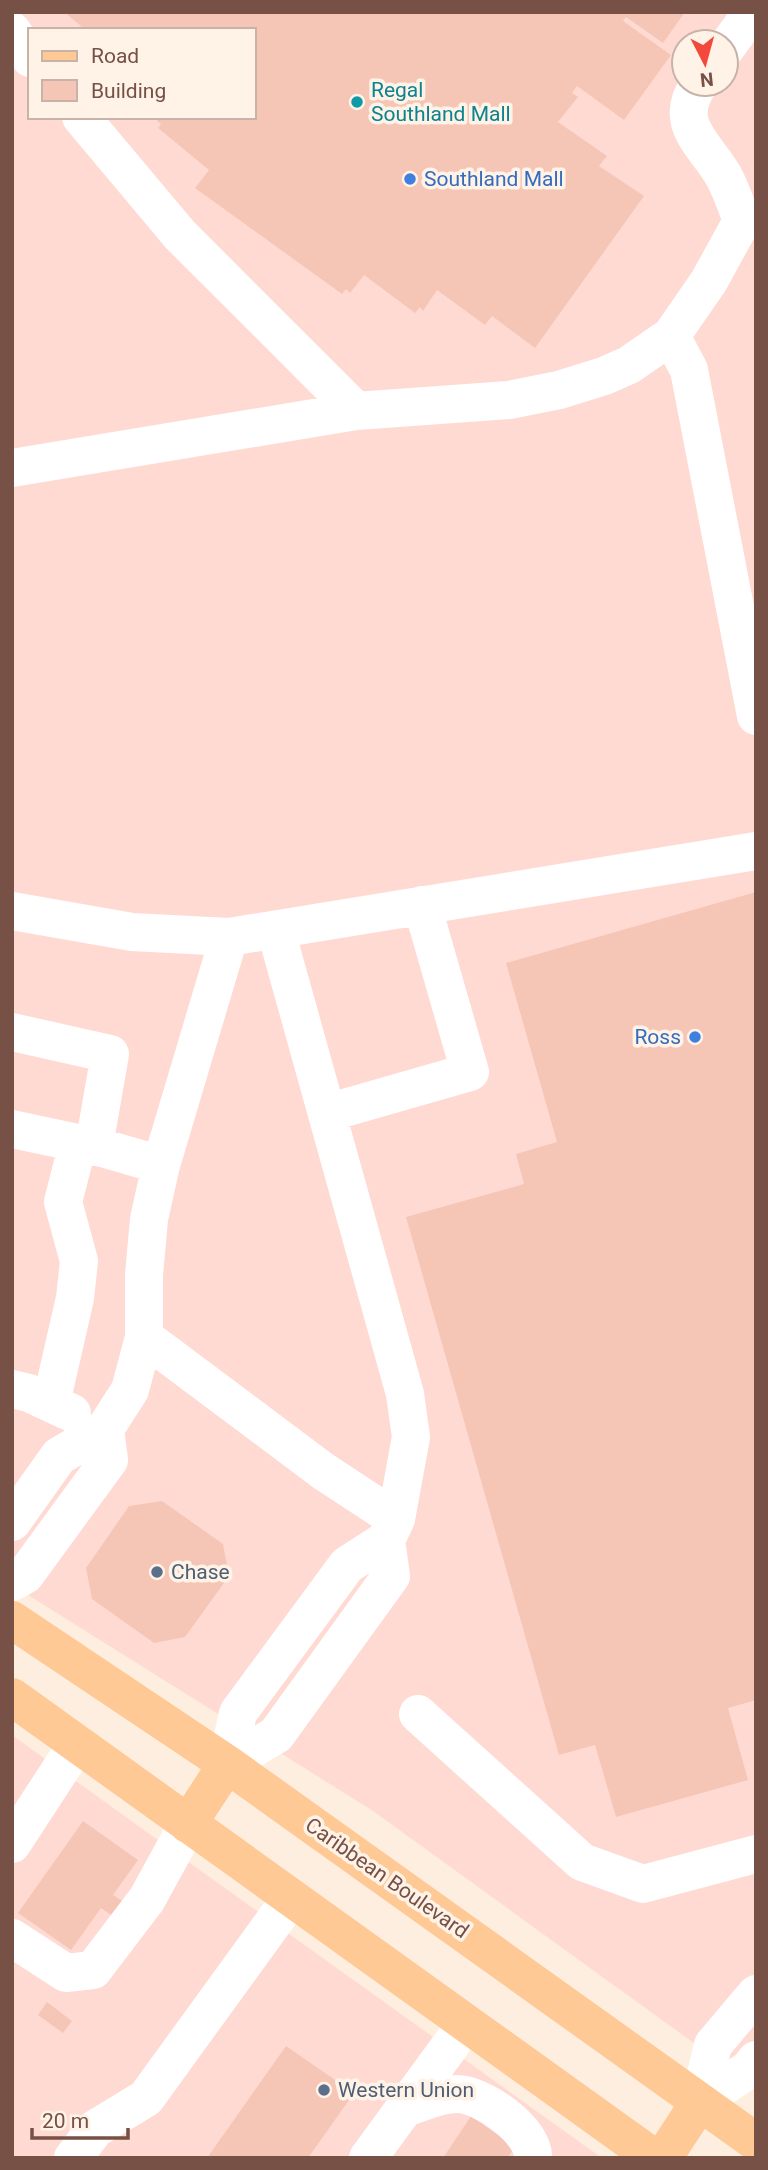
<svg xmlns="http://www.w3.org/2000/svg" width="768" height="2170" viewBox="0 0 768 2170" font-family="Roboto,sans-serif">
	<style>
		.commercial { fill: #ffdad3; fill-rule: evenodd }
		.building { fill: #f5c6b6 }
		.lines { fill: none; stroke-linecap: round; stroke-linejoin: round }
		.minor { stroke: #fff; stroke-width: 38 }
		.major { stroke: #ffc996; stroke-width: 38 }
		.culture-dot { fill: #0f9aa8; stroke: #fff3e8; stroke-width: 2.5 }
		.shop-dot { fill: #3f7fe0; stroke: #fff3e8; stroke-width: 2.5 }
		.service-dot { fill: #5c6f8a; stroke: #fff3e8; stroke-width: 2.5 }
		.labels { text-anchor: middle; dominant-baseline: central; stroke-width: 7; stroke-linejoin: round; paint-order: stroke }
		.culture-label { font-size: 21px; fill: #0d838f; stroke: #fff3e8; text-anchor: start }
		.shop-label { font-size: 21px; fill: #366cbe; stroke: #fff3e8; text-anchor: start }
		.service-label { font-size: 21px; fill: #4e5e75; stroke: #fff3e8; text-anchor: start }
		.street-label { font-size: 21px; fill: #775046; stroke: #fff3e8 }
	</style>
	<rect width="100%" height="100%" fill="#feeee0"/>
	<path class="commercial" d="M12,12H756V2088L373,1811L12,1585ZM30,30H254V117H30ZM684,42H726V84H684Z
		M12,1735L130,1820L602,2158H12Z"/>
	<path class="building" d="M64,12H685L663,43L626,17L623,21L671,55L624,120L577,86L572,93L578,97L558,122L607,156L599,166L644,196L535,348L492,316L485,325L437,290L423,311L420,307L415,313L364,275L350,293L346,289L342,294L195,188L209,170L158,128L161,124L157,121L160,117H254V30H78L81,26Z
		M756,892V1700L728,1708L748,1780L616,1817L595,1745L559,1755L406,1217L524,1184L516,1154L557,1142L506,963Z
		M162,1501L223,1544L229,1576L185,1637L154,1643L92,1599L86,1568L129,1506Z
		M83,1821L138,1860L113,1895L133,1908L123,1923L101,1908L71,1950L18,1913Z
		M47,2002L72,2021L63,2033L38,2015Z
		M286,2046L354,2093L308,2158H207Z
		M471,2116L515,2147L507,2158H443Z"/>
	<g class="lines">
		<path class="minor" d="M12,31L30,58
			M726,48L752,12
			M81,117L180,235L356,411
			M671,336L689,370L756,716
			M12,468L356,411L509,400L559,390L604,376L629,365L671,336L709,281L742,221C736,205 731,189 723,175C704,143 672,123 699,84
			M12,911L132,932L229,937L756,851
			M12,1032L110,1054L94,1146
			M327,1113L470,1072L422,905
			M12,1129L106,1149L161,1165
			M144,1337L323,1471L396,1519
			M12,1389L29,1393L72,1413
			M51,1403L75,1298L79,1261L63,1202L78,1143
			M12,1522L59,1456L105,1429L130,1390L144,1337V1275L149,1219L161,1165L229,937
			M12,1582L25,1575L109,1460L105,1429
			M418,1714L582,1862L643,1884L756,1854
			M227,1764L238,1713L347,1565L386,1540L396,1519L411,1437L405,1394L276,931
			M227,1764L276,1735L391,1576L386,1540
			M12,1844L77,1744
			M12,1938L66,1973L93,1970L147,1899L188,1824
			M699,2103L713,2045L756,1994
			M699,2103L749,2069L756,2060
			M408,2107C424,2102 440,2094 456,2094C481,2093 535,2131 533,2158
			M73,2158L95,2129L146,2098L291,1898
			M368,2158L466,2024"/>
		<path class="major" d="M12,1620L227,1764L756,2142
			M12,1697L654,2158
			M188,1824L227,1764
			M663,2158L699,2103"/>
	</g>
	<circle class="culture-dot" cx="357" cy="102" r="7"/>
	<g class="shop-dot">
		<circle cx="410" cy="179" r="7"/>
		<circle cx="695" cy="1037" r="7"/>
	</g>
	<g class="service-dot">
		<circle cx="157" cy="1572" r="7"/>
		<circle cx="324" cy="2090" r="7"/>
	</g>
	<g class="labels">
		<g class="culture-label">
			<text x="371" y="90">Regal<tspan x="371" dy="24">Southland Mall</tspan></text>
		</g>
		<g class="shop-label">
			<text x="424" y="179">Southland Mall</text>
			<text x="681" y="1037" text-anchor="end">Ross</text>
		</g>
		<g class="service-label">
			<text x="171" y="1572">Chase</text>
			<text x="338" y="2090">Western Union</text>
		</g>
		<g class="street-label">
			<text transform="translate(387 1878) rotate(35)">Caribbean Boulevard</text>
		</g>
	</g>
	<rect width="768" height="2170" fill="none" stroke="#775046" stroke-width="28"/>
	<rect x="28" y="28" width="228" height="91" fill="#fff3e8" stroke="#c9b2a7" stroke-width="2"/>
	<rect x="42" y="51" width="35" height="10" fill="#ffc996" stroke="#c9b2a7" stroke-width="2"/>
	<text x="91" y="63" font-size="21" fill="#775046">Road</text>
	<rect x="42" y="80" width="35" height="21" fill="#f5c6b6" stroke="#c9b2a7" stroke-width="2"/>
	<text x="91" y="98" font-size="21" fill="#775046">Building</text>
	<g transform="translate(705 63) rotate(174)"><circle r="33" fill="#fff3e8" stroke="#c9b2a7" stroke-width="2"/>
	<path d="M0-5L12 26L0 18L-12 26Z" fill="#f2493c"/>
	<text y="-10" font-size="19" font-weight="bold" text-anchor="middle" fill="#775046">N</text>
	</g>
	<path d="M32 2128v10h96v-10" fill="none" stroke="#775046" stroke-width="3.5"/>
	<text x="42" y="2128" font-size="21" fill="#775046" stroke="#fff3e8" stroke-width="5" paint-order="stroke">20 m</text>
</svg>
